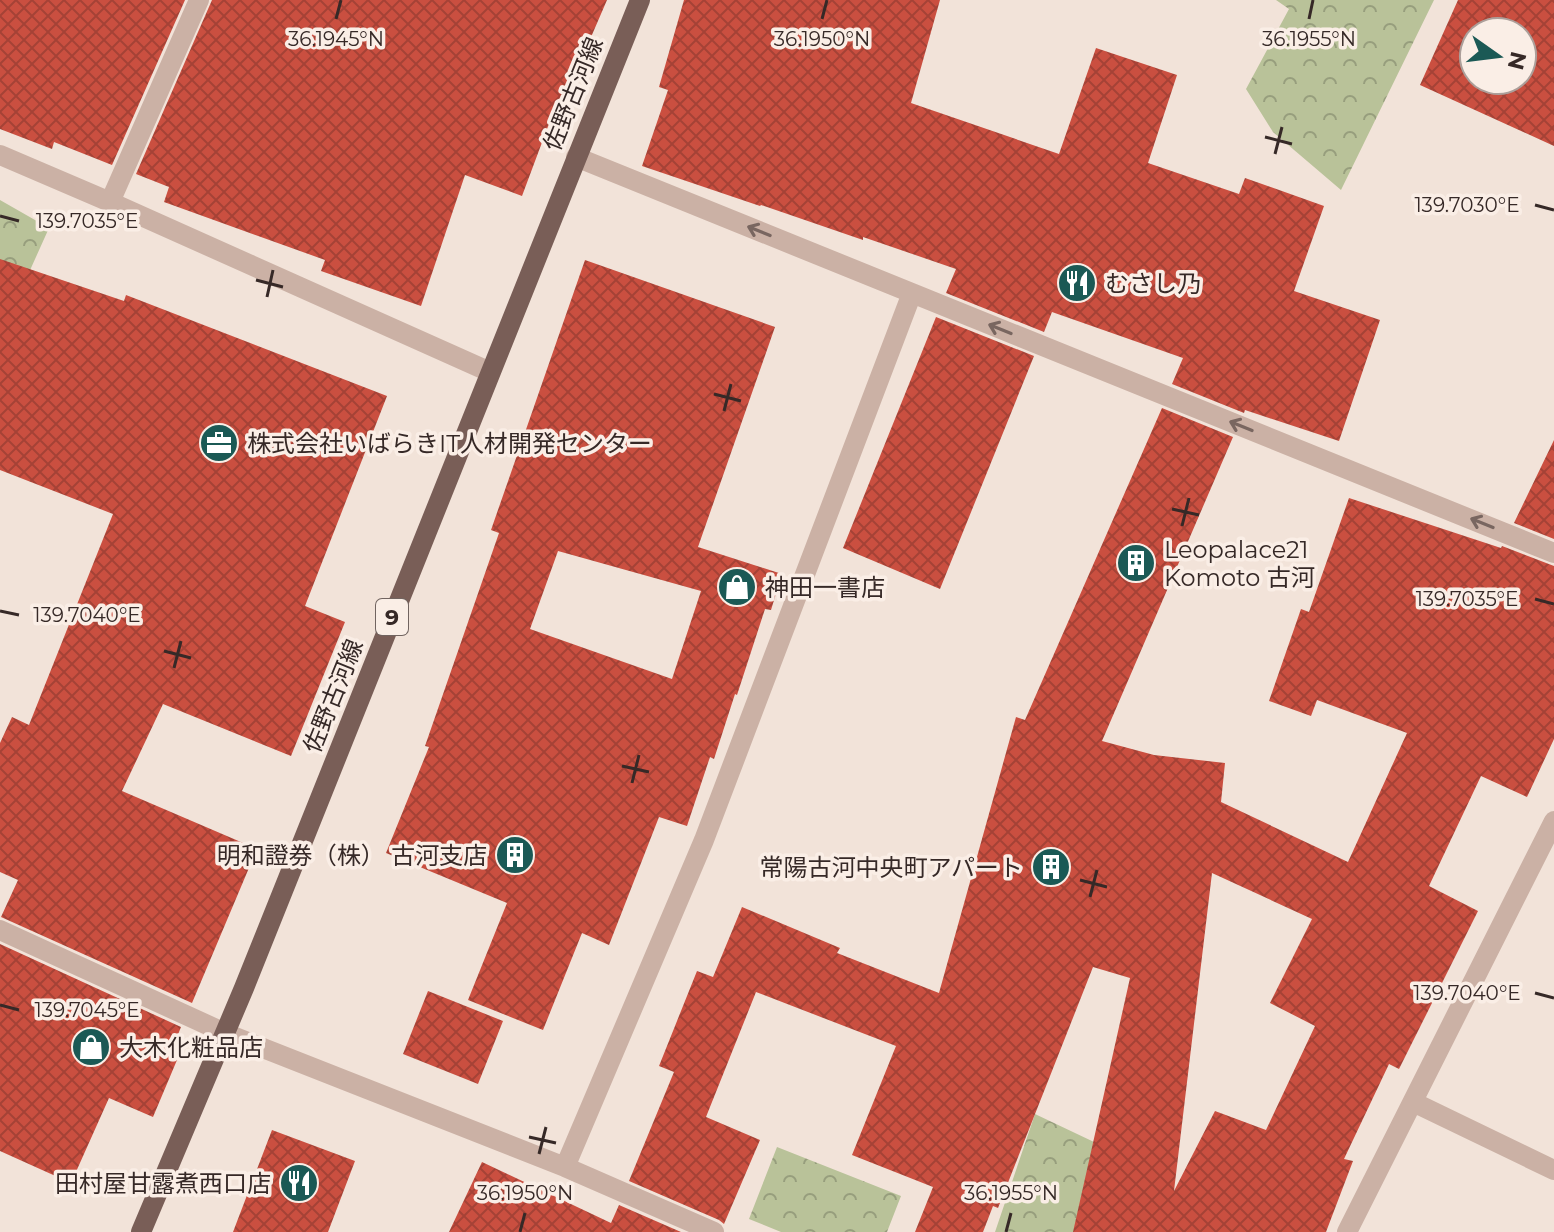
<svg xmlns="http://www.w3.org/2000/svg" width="1554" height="1232" viewBox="0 0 1554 1232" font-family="Montserrat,'Noto Sans JP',sans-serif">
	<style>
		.forest { fill: url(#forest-crowns) }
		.building { fill: url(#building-cross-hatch); fill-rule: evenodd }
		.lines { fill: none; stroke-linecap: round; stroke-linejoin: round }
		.minor { stroke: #cbb1a5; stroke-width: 20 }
		.major { stroke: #795e57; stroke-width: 20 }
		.oneway { stroke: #796660 }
		.ticks { fill: none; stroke: #362927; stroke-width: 3 }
		.labels { text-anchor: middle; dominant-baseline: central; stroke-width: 7; stroke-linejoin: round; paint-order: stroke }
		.shield { fill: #faeee6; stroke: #716460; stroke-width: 2 }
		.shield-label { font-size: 22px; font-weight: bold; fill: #362927 }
		.street-label { font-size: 24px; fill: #362927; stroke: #faeee6 }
		.poi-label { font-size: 24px; fill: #362927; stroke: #faeee6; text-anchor: start }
		.ticks-label { font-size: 20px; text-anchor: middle; fill: #362927; stroke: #faeee6; stroke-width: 7; stroke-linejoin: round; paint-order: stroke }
	</style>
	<defs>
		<pattern id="forest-crowns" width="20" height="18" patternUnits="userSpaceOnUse" patternTransform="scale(2)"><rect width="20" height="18" fill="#b9c299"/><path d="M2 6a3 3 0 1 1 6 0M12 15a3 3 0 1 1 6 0" fill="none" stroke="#979e7d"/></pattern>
		<pattern id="building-cross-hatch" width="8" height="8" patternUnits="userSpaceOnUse" patternTransform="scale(2)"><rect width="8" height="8" fill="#ca4f40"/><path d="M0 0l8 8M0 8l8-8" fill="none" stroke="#a54236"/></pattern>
	</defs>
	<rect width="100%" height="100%" fill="#f2e3d9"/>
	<path class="forest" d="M1276,0H1434L1341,190L1273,132L1246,89L1289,9Z
		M0,200L49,228L0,337Z
		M1035,1114L1113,1151V1232H995Z
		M777,1147L901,1196L887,1232H781L749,1219Z"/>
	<path class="building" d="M0,0H185L112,165L54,142L52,149L0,129Z
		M212,0H607L554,123L550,121L522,196L465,175L421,306L321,271L325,260L164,202L169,187L136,174Z
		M684,0H940L911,103L1059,154L1096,48L1177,75L1148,163L1239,194L1245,178L1324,206L1294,291L1380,320L1339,441L1245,410L1244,413L1172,384L1183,358L1052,312L1044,332L946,293L956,269L863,237V240L761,205L760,206L642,166L668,90L659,87Z
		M1458,0H1554V146L1420,85ZM1474,32H1522V80H1474Z
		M0,259L124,301L126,295L387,396L305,606L345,622L291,756L163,704L122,791L257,849L192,1003L1,917L18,880L0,872V743L12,717L29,725L113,514L0,470Z
		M585,260L775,327L698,547L782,574L771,610L765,609L737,695L735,694L714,759L710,757L687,826L659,817L609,945L582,933L543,1030L468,1000L507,903L386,853L429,747L425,746L499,533L491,530ZM558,551L701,591L672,679L530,629Z
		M936,317L1034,356L940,589L843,548Z
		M1162,408L1233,437L1102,741L1154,755L1225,763L1221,802L1348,862L1407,733L1317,700L1311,716L1269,701L1301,609L1309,612L1349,498L1501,548L1502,546L1554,566V739L1527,797L1481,776L1429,886L1478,911L1399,1069L1389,1064L1344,1159L1353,1161L1326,1232H1073L1130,978L1093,967L998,1208L993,1206L983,1232H915L933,1187L852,1155L896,1046L756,992L706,1117L760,1140L724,1224L719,1220L629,1181L674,1072L659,1066L697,971L713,977L742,907L840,948L837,953L939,993L1016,717L1025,720ZM1212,873L1312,919L1270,1003L1315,1026L1266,1130L1215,1111L1174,1191Z
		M1554,440V539L1514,523Z
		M0,944L181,1027L177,1037L185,1041L153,1117L109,1098L71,1183L0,1151Z
		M428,991L503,1021L478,1084L403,1054Z
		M272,1130L355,1161L328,1232H233Z
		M482,1162L611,1223L619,1205L681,1232H449Z"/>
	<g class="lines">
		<path class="minor" d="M0,155L110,202L490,372
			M576,157L1554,553
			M110,202L199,0
			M0,930L225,1033L565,1167L714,1232
			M1413,1102L1554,1170
			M565,1167L704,840L912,293
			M1347,1232L1554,821"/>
		<path class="major" d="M141,1232L244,988L640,0"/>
	</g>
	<defs><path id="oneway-shaft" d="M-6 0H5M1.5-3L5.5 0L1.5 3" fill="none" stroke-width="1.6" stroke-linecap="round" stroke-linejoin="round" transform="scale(2)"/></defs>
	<g class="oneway">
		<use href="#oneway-shaft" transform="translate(759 231) rotate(-158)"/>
		<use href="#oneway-shaft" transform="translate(1000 329) rotate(-158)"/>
		<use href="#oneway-shaft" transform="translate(1241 426) rotate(-158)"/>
		<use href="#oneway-shaft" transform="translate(1482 523) rotate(-158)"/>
	</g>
	<path class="ticks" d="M336,19L341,0M822,19L827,0M1309,19L1313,0M1265,137L1292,144M1275,154L1282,127M1535,205L1554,210M0,216L19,221M256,280L283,287M267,297L273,270M714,394L741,401M724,411L731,384M1172,509L1199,515M1182,526L1189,498M1535,599L1554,604M0,611L19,615M164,651L191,658M174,668L181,641M622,766L649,772M632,783L639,755M1080,880L1107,887M1090,897L1097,870M1535,993L1554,998M0,1005L19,1010M529,1137L556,1143M539,1154L546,1127M520,1232L525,1213M1006,1232L1011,1213"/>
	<defs>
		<symbol id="restaurant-disc" viewBox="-11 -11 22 22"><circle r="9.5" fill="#1b5955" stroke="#faeee6"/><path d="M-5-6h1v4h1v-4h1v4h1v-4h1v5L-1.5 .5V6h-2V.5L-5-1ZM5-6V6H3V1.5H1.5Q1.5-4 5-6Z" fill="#fff"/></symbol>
		<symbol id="office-disc" viewBox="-11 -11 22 22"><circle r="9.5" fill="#1b5955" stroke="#faeee6"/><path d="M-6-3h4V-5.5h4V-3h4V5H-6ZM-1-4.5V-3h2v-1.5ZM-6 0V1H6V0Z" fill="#fff"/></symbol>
		<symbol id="building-disc" viewBox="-11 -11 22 22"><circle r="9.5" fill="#1b5955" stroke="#faeee6"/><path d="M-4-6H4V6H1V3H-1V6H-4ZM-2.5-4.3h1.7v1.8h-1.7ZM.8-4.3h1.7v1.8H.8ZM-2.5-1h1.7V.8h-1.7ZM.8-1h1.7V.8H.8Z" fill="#fff"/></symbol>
		<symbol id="shop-disc" viewBox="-11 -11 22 22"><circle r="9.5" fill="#1b5955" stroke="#faeee6"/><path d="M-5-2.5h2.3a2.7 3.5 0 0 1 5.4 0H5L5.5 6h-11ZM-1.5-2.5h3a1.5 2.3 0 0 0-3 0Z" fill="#fff"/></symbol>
	</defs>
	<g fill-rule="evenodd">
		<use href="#restaurant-disc" x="1055" y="261" width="44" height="44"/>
		<use href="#office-disc" x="197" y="421" width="44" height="44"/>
		<use href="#building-disc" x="1114" y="541" width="44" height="44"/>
		<use href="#shop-disc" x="715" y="565" width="44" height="44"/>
		<use href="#building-disc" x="493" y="833" width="44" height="44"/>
		<use href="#building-disc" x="1029" y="845" width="44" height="44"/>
		<use href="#shop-disc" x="69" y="1025" width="44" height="44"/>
		<use href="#restaurant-disc" x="277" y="1161" width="44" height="44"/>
	</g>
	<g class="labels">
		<rect class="shield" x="376" y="599" width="32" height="36" rx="6"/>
		<g class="shield-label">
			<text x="392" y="617">9</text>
		</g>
		<g class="street-label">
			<text transform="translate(573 94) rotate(-68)">佐野古河線</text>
			<text transform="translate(333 696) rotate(-68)">佐野古河線</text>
		</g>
		<g class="poi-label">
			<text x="1105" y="283">むさし乃</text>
			<text x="247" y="443">株式会社いばらきIT人材開発センター</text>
			<text x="1164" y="549">Leopalace21<tspan x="1164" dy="28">Komoto 古河</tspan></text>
			<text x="765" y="587">神田一書店</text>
			<text x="487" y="855" text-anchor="end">明和證券（株） 古河支店</text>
			<text x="1023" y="867" text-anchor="end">常陽古河中央町アパート</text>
			<text x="119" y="1047">大木化粧品店</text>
			<text x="271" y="1183" text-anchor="end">田村屋甘露煮西口店</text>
		</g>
	</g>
	<g class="ticks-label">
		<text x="336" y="46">36.1945°N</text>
		<text x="822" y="46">36.1950°N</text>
		<text x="1309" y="46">36.1955°N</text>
		<text x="1467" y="212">139.7030°E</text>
		<text x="87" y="228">139.7035°E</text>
		<text x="1467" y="606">139.7035°E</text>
		<text x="87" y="622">139.7040°E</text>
		<text x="1467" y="1000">139.7040°E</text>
		<text x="87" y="1017">139.7045°E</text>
		<text x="525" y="1200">36.1950°N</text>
		<text x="1011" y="1200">36.1955°N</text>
	</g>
	<g transform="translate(1498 56) rotate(104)"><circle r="38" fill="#faeee6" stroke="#ac9f9a" stroke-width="2"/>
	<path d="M0-6L14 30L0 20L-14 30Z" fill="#1b5955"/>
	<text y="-12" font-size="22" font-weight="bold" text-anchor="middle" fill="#362927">N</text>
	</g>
</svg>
